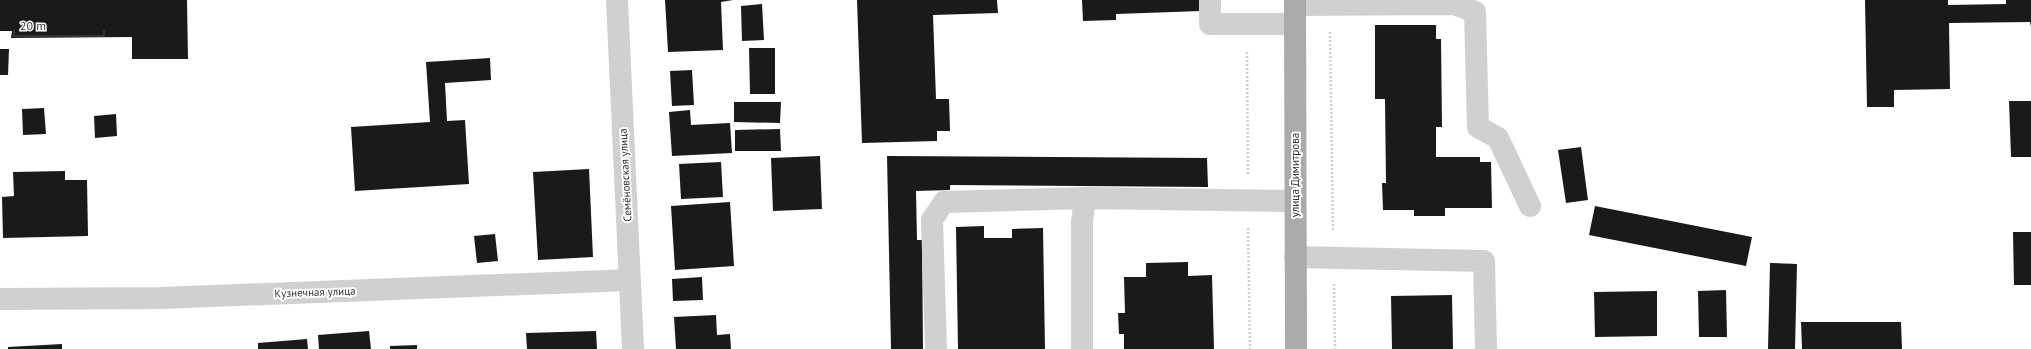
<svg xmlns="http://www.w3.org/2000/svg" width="2031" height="349" viewBox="0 0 2031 349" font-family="'PT Sans',sans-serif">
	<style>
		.building { fill: #1a1a1a }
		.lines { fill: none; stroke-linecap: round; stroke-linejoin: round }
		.path { stroke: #cdcdcd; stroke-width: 2.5; stroke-dasharray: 2 2; stroke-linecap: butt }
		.minor { stroke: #d0d0d0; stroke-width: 22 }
		.major { stroke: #ababab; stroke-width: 22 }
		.labels { text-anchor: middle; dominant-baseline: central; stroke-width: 4; stroke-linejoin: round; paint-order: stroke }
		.street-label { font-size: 11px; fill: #333; stroke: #fff }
	</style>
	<rect width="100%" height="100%" fill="#fff"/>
	<path class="building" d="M0,0H187L188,59H132V37L11,38L12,31H0Z
		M665,0H733L721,2L723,50L668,52Z
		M857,0H997L998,13L933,15L936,99H949L950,131H937V141L862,143Z
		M1082,0H1201V11L1116,14V20L1083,21Z
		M1865,0H1948V5L2006,4V0H2031V27L2030,22L1949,23L1950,89L1894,90V107H1867Z
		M762,4L764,40L742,41L741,6Z
		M1375,25H1436V39H1441L1442,127H1436V157H1480V162H1491L1492,208H1445V216H1414V210H1383L1382,183H1386L1385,99H1375Z
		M749,48H775V94H750Z
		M0,49H9L8,75H0Z
		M490,58L491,80L445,83L447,121L465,120L469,184L355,191L351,127L430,122L426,62Z
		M692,70L694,105L672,106L670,71Z
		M2009,101H2031V157H2011Z
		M734,102H781L780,123L734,122Z
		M44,108L46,134L23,135L22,109Z
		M690,110L691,125L730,123L732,153L672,156L669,112Z
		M116,114L117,136L95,138L94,116Z
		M780,129L781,151H735V130Z
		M1581,147L1588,200L1566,203L1558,150Z
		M820,156L822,209L773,211L771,158Z
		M887,156L1207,158L1208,187L950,185V190L916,191L917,240H922L923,349H891Z
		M721,162L723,197L681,199L679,164Z
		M589,169L593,257L538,260L533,172Z
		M65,171V180H87L88,236L3,238L2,197L14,196L13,172Z
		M730,202L734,266L675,270L671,206Z
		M1595,206L1752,237L1746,266L1589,235Z
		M984,226V238H1012V229L1043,228L1045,349H958L956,227Z
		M2013,232H2031V285H2014Z
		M495,234L498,261L477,263L474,236Z
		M1188,262V276L1212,275L1214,349H1124V334H1119L1118,313H1125L1124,277H1146V263Z
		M1770,263L1797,264L1795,349H1768Z
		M702,277L703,300L673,301L672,279Z
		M1726,290L1727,337H1699L1698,291Z
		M1657,291V336L1595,337L1594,292Z
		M1452,295L1453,349H1392L1391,296Z
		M716,315L717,335L730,334L731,349H676L674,317Z
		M1801,322H1901L1902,349H1802Z
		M369,331L371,349H319L318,335Z
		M596,331L597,349H527L526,333Z
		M307,339L308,349H258V343Z
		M62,344V349H8V347Z
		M417,345V349H390V346Z"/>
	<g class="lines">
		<path class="path" d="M1330,32L1333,231
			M1247,52L1248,175
			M1248,228L1250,349
			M1334,284L1335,349"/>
		<path class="minor" d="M617,0L633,349
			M1210,0V24H1295
			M1295,5L1454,4L1475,12L1478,127L1498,138L1530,206
			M1295,257L1484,261L1486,349
			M0,299L161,298L630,280
			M936,349L932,220L944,202L1085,198
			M1082,349V222L1085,198L1295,201"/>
		<path class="major" d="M1295,0L1296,349"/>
	</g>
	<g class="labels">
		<g class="street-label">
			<text transform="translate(625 175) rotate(-93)">Семёновская улица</text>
			<text transform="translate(1295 175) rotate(-90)">улица Димитрова</text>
			<text transform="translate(315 292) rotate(-2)">Кузнечная улица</text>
		</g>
	</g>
	<path d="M14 30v6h90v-6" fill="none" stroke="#333333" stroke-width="2"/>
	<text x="20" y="30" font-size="12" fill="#333333" stroke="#ffffff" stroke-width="3" paint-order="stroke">20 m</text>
</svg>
